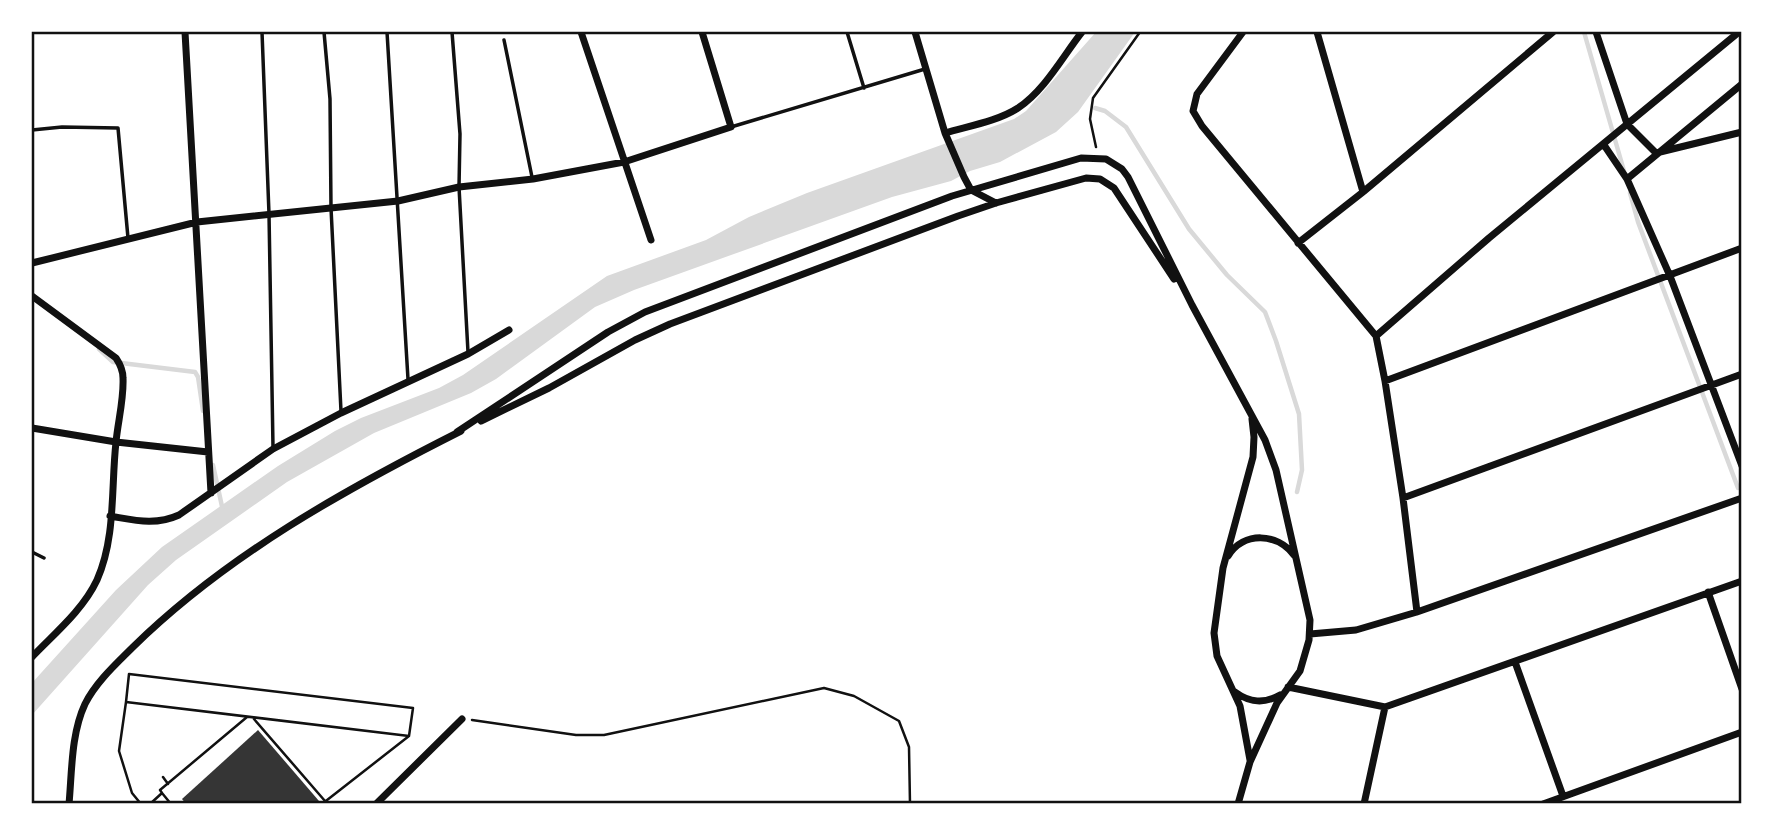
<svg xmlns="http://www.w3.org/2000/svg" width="1773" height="835" viewBox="0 0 1773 835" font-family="'PT Serif',serif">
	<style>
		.water { fill: #d9d9d9 }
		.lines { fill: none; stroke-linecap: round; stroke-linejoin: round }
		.stream { stroke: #d9d9d9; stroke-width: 4.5 }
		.building { fill: #353535 }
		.path { stroke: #111; stroke-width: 2.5 }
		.service { stroke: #111; stroke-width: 3.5 }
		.minor { stroke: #111; stroke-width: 7 }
		.neatline { fill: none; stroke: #111; stroke-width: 2.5 }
	</style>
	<rect width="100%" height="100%" fill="#fff"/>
	<path class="water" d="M1096,32H1135L1078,112L1056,132L1000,162L970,171L951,181L892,197L634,290L595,307L496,379L471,393L374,433L287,482L176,560L148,585L32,715V683L116,590L162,547L278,466L335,431L361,418L439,388L463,375L607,276L706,240L749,217L807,193L1014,119L1026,111Z"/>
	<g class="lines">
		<path class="stream" d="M1584,32L1624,171
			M1095,108L1105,111L1126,127L1189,229L1227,275L1265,312L1276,341L1299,414L1302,470L1297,492
			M1630,193L1638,222L1738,488
			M99,349L113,362L195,372L198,377L203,411
			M213,465L223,511"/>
	</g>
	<path class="building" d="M258,730L319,801L316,804H186L182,799Z"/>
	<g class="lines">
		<path class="path" d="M1096,147L1090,119L1093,98L1140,32
			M126,702L119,751L132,793L141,804
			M254,719L325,801
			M472,720L576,735H604L824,688L854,696L899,721L909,747L910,804
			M163,777L168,784
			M162,793L160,790L247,717
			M150,804L162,793L171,804
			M322,804L409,736L413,708L129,674L126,702L409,736"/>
		<path class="service" d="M262,32L269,214L273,447
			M324,32L330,99L331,208L341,411
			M387,32L408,379
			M452,32L460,134L459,187L468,352
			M847,32L864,88
			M504,40L532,177
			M731,127L925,69
			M32,130L62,127L118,128L128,238
			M32,552L44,558"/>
		<path class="minor" d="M185,32L211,493
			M581,32L651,240
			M915,32L945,133L964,177L971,190L996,203
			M1243,32L1197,94L1193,111L1202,126L1376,336L1385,381L1403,498L1417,612
			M1317,32L1363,192
			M1596,32L1627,124L1656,153L1742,132
			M945,133C969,126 998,121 1018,108C1045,90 1063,56 1082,32
			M1604,145L1627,179L1670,276L1742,466
			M1627,179L1742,84
			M1298,243L1363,192L1553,32
			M32,263L197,222L398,201L459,187L533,179L624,162L731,127L702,32
			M32,296L116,358C120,364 123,371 123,378C124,399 118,421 116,442C111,486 116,538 97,580C83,610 54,634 32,657
			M1376,336L1489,238L1739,32
			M1385,381L1742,248
			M481,421L549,388L635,340L670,324L958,216L996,203L1086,178L1100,179L1114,188L1174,279
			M32,428L116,442L208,452
			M457,432L608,332L645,312L952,196L1081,158L1106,159L1122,169L1128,177L1192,305L1265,440L1276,470L1310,620L1309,640L1300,671L1277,703L1250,762L1238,804
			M1403,498L1742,374
			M110,516C134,520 155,526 179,515L273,449L341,413L468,354L509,330
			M1228,556C1244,531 1277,533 1294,555
			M1708,592L1742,689
			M1310,634L1356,630L1417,612L1742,498
			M1515,662L1563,796
			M1288,687L1385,707
			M1235,692C1250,703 1264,704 1280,695
			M1250,760L1240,706L1217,656L1214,633L1223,568L1253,457L1254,437L1252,419
			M69,804C72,771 71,734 85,704C96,682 116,664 133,647C227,555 344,490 461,431
			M376,804L462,719
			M1364,804L1385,707L1742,581
			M1543,804L1742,732"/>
	</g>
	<rect width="1773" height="835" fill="none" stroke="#ffffff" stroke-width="66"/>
	<rect x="33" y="33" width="1707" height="769" class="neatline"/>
</svg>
